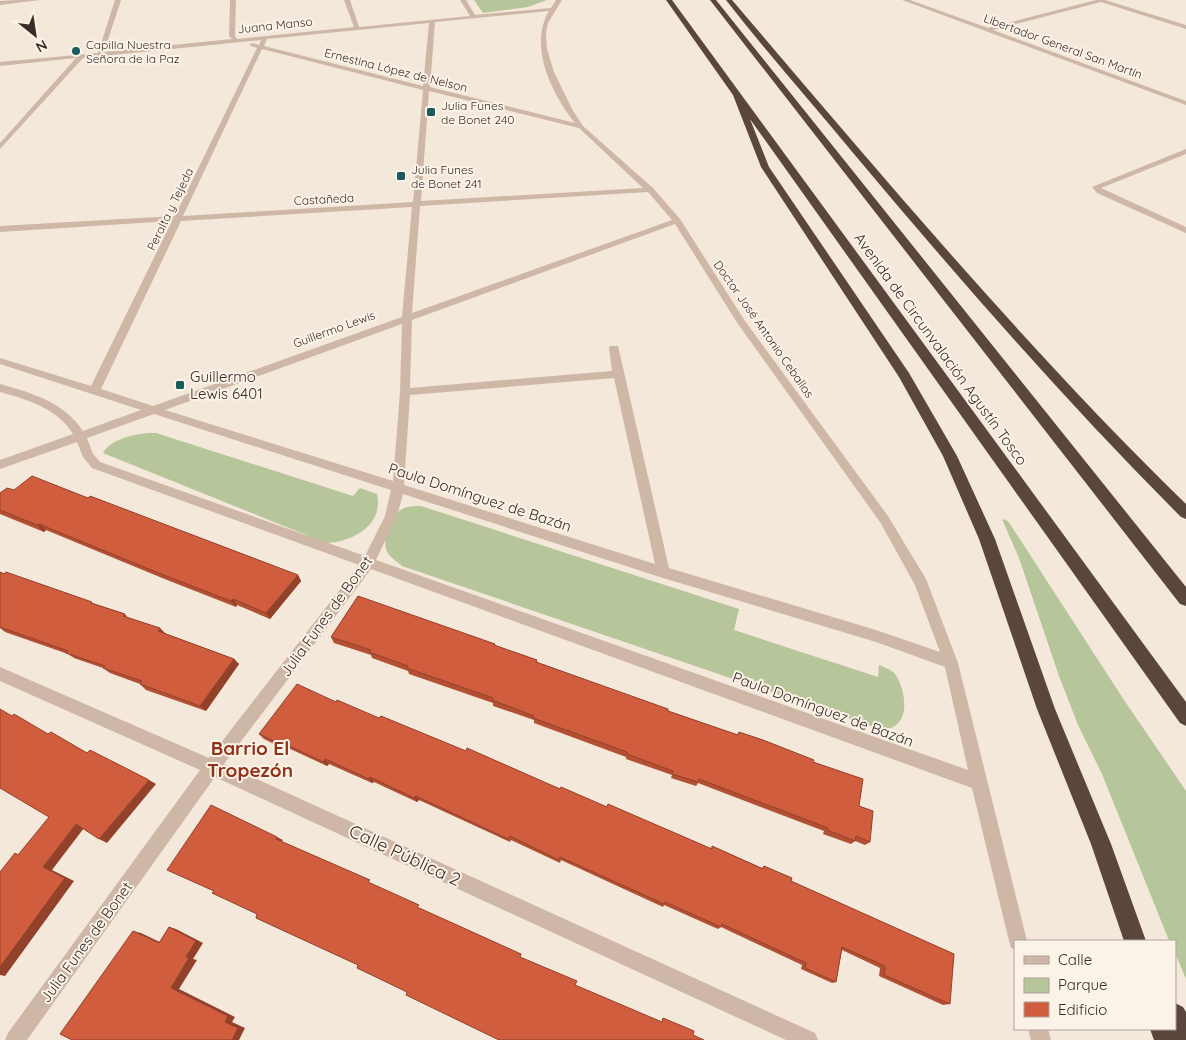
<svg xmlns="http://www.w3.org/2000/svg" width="1186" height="1040" viewBox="0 0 1186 1040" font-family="Quicksand,sans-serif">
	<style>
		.green { fill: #b7c59a }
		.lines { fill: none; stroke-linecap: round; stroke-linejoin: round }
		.street { fill: #ceb7a6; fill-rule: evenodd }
		.highway { fill: #5b463e; fill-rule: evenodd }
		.wall { fill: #b35034 }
		.shaded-wall { fill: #92412b }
		.building { fill: #d05d3d; stroke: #92412b }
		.poi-dot { fill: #195b5e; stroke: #fbf2e8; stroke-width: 2 }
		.labels { text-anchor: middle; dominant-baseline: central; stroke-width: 4; stroke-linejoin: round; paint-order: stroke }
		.far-street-label { font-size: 12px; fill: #392d28; stroke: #fbf2e8 }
		.far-poi-label { font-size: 12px; fill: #392d28; stroke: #fbf2e8; text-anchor: start }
		.street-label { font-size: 15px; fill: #392d28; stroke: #fbf2e8 }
		.poi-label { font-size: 15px; fill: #392d28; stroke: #fbf2e8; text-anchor: start }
		.near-street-label { font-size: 18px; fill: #392d28; stroke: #fbf2e8 }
		.near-neighbourhood-label { font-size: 19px; font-weight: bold; fill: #8f3319; stroke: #fbf2e8 }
	</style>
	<rect width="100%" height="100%" fill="#f4e8db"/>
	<path class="green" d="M474,0H547L528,7L483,13Z
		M156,433L353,496L360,488L377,494C384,524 354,542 326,543L103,453C111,438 140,432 156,433Z
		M421,506L739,609L734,630L878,677L879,665C884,667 892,670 895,674C906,689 912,727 885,729C882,729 877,728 874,727L402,566C396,561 388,556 386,549C383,538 392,515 402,509C407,506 416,506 421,506Z
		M1002,519L1008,521L1124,700L1186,791V979L1175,953V941H1170L1168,938L1102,774L1078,725L1059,676L1019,558Z"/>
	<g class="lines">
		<path class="street" d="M18,0H40L0,5V1Z
			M115,0H121L104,52L232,39L229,36L230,0H236L235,36L237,39L354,27L344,0H350L359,27L470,16L460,0H466L475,15L551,8L556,0H562L548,23L546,33L547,49L554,72L572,109L583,126L653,188L680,219L745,321L888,516L926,579L958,663L1027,941H1015V949L1011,948L1009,941L972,788L371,569L224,764L815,1033L818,1040H786L215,777L27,1040H5L8,1033L200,770L0,681V667L209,758L359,565L92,468L83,457L77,442L0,469V460L73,434C57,408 28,400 0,392V384C32,393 64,402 83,431L141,410L0,364V358L91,386L172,221L0,232V226L175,216L257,48L249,45L252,43L259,45L261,40L83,58L0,149V143L76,58L0,66V62L98,53ZM549,11C528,46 552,94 575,123L430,87L435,22ZM429,23L423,86L264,46L267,39ZM262,49L423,90L413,202L183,216ZM429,91L579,128L643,188L421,201ZM648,192L672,220L412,313L420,206ZM412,207L402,317L153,406L101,389L181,221ZM675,224L738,324L880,522L915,585L940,652L876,630L669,568L618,346H610L609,348L612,371L410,388L412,320ZM402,324L400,392L393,481L165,410ZM614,378L655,564L404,485L410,395ZM154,414L391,490L385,516L365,556L100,462L93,454L87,438ZM403,494L663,578L876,642L945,667L968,770L376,560L397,516Z
			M902,0H910L988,28L1096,0H1105L1186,25V29L1101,2L993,30L1186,101V105Z
			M1186,149V154L1101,188L1186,227V233L1097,193L1092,187Z
			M1028,1029H1048L1051,1040H1031Z"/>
		<path class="highway" d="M666,0H672L1186,702V726L1180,723L750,119L769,167L909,373L957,456L995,539L1055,709L1111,844L1146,941H1124L1091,844L1037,709L979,539L943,456L899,377L761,167L733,95Z
			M710,0H716L1186,587V606L1180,604Z
			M726,0H732C879,172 1024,346 1186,504V519L1181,517C1066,402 959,279 854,154C812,103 767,53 726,0Z
			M1175,1003L1183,1007L1186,1012V1040H1154L1150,1029H1175Z"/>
	</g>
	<path class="wall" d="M14,490L298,575L301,581L270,619L237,605L236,607L167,580L46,530L44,532L0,514V493Z
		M0,572L125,614L128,618L166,634L234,659L239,664L206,711L146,690L140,684L110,673L103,668L74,658L68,654L5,632L0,628Z
		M331,637L495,644L496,646L537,660V662L668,711L737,735L739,732L813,762L859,806L870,842L865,845L855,841L851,844L823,834L824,831L698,783L696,786L671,778L672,775L626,759V757L534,723V720L493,706V703L409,674L408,671L372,658L371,655L334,643Z
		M336,702L607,807L711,849L712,846L762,868L764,866L791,881L950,1004L943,1005L879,976L880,968L842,950L836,982L832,983L801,969L802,965L721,927L718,929L664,905L663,907L561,860L560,863L511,840L510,842L419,800L417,802L374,782L372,783L329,764L327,766L286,747L284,749L264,739L259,734Z"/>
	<path class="shaded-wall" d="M39,524L46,530L44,532L37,525Z
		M298,575L301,581L270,619L266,613Z
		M233,599L237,605L236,607L231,601Z
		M160,628L166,634L158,631Z
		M234,659L239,664L206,711L200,706Z
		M281,742L286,747L284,749L280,744Z
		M325,759L329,764L327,766L323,762Z
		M370,777L374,782L372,783L369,779Z
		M149,780L156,784L107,843L99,839Z
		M416,796L419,800L417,802L414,798Z
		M76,824L84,828L52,870L74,881L5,976L0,975V967L43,867Z
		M277,837L283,840L281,842L276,839Z
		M169,927L176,929L203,943L193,959L197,960L179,989L235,1017L232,1022L245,1028L239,1040H232L225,1022L171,988Z
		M133,931L141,933L166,945L159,943Z"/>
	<path class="building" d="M32,476L88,498L90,496L298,575L266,613L233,599L231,601L161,574L39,524L37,525L0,510V493L7,488L14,490Z
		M0,572L4,574L6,572L92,602L91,603L125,614L123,616L160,628L158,631L234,659L200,706L140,684L142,681L103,668L105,666L66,653L68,651L0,627Z
		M358,596L495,644L494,645L537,660L536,662L668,709V711L738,735L739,732L763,740L814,760L813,762L863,779L859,806L873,811L870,842L856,836L855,841L827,830L828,828L699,779L698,782L672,774L673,771L627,754V752L533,718L534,716L492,700L493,698L407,668L408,666L369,652L371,650L331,637Z
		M297,684L336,702L337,700L379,718L381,716L466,751L467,748L560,789L561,787L607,807L608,804L712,849V846L763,869L764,866L792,878L791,881L954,954L950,1004L884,975L885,966L842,947L836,982L805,968L806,963L722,924L721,927L665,902L664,904L560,857L559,860L510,836L508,839L416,796L414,798L370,777L369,779L325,759L323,762L281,742L280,744L259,734Z
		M0,709L12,716L14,714L48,734L51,732L87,753L90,750L149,780L99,839L76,824L43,867L65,878L0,967V872L15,853L18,855L49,817L0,788Z
		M211,805L277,837L276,839L370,880L368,882L419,905L417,907L521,954L520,957L577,981L575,985L662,1022L663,1018L694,1031L693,1035L704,1040H499L406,995L407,992L357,968L358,965L256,918L257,914L212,893L214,891L167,870Z
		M169,927L196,941L186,957L189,958L171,988L228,1016L225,1022L238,1028L232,1040H72L60,1034L133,931L159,943Z"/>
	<g class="poi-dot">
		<circle cx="76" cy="51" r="5"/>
		<rect x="426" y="107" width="10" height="10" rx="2.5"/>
		<rect x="396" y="171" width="10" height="10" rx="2.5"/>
		<rect x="175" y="380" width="10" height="10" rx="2.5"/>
	</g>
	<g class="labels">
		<g class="far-street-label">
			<text transform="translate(275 25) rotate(-6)">Juana Manso</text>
			<text transform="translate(1063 46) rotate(20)">Libertador General San Martín</text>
			<text transform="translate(396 70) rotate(14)">Ernestina López de Nelson</text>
			<text transform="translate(324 199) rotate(-3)">Castañeda</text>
			<text transform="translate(170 209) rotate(-64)">Peralta y Tejeda</text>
			<text transform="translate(334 329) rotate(-20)">Guillermo Lewis</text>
			<text transform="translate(764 329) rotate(55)">Doctor José Antonio Ceballos</text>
		</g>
		<g class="far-poi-label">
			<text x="86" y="44">Capilla Nuestra<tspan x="86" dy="14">Señora de la Paz</tspan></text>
			<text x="441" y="105">Julia Funes<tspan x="441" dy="14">de Bonet 240</tspan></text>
			<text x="411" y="169">Julia Funes<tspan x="411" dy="14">de Bonet 241</tspan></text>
		</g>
		<g class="street-label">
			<text transform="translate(941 349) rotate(54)">Avenida de Circunvalación Agustín Tosco</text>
			<text transform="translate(480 497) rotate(18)">Paula Domínguez de Bazán</text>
			<text transform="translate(326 616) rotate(-54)">Julia Funes de Bonet</text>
			<text transform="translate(823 709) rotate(20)">Paula Domínguez de Bazán</text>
			<text transform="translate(86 942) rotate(-54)">Julia Funes de Bonet</text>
		</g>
		<g class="poi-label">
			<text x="190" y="376">Guillermo<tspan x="190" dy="17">Lewis 6401</tspan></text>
		</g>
		<g class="near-street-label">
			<text transform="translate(405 855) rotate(25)">Calle Pública 2</text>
		</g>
		<g class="near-neighbourhood-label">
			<text x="250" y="748">Barrio El<tspan x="250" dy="22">Tropezón</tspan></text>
		</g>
	</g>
	<rect x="1014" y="940" width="162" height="90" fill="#fbf2e8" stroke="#ada39b"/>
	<rect x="1024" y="956" width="25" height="8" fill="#ceb7a6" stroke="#ada39b"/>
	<text x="1058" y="965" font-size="15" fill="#392d28">Calle</text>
	<rect x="1024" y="978" width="25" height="15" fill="#b7c59a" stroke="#ada39b"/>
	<text x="1058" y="990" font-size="15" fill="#392d28">Parque</text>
	<rect x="1024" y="1002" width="25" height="15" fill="#d05d3d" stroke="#ada39b"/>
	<text x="1058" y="1015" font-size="15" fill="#392d28">Edificio</text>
	<g transform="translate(35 35) rotate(150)" stroke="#fbf2e8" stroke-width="4" paint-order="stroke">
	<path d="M0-4L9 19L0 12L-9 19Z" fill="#392d28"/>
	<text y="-8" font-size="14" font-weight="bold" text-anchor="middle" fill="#392d28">N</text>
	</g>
</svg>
